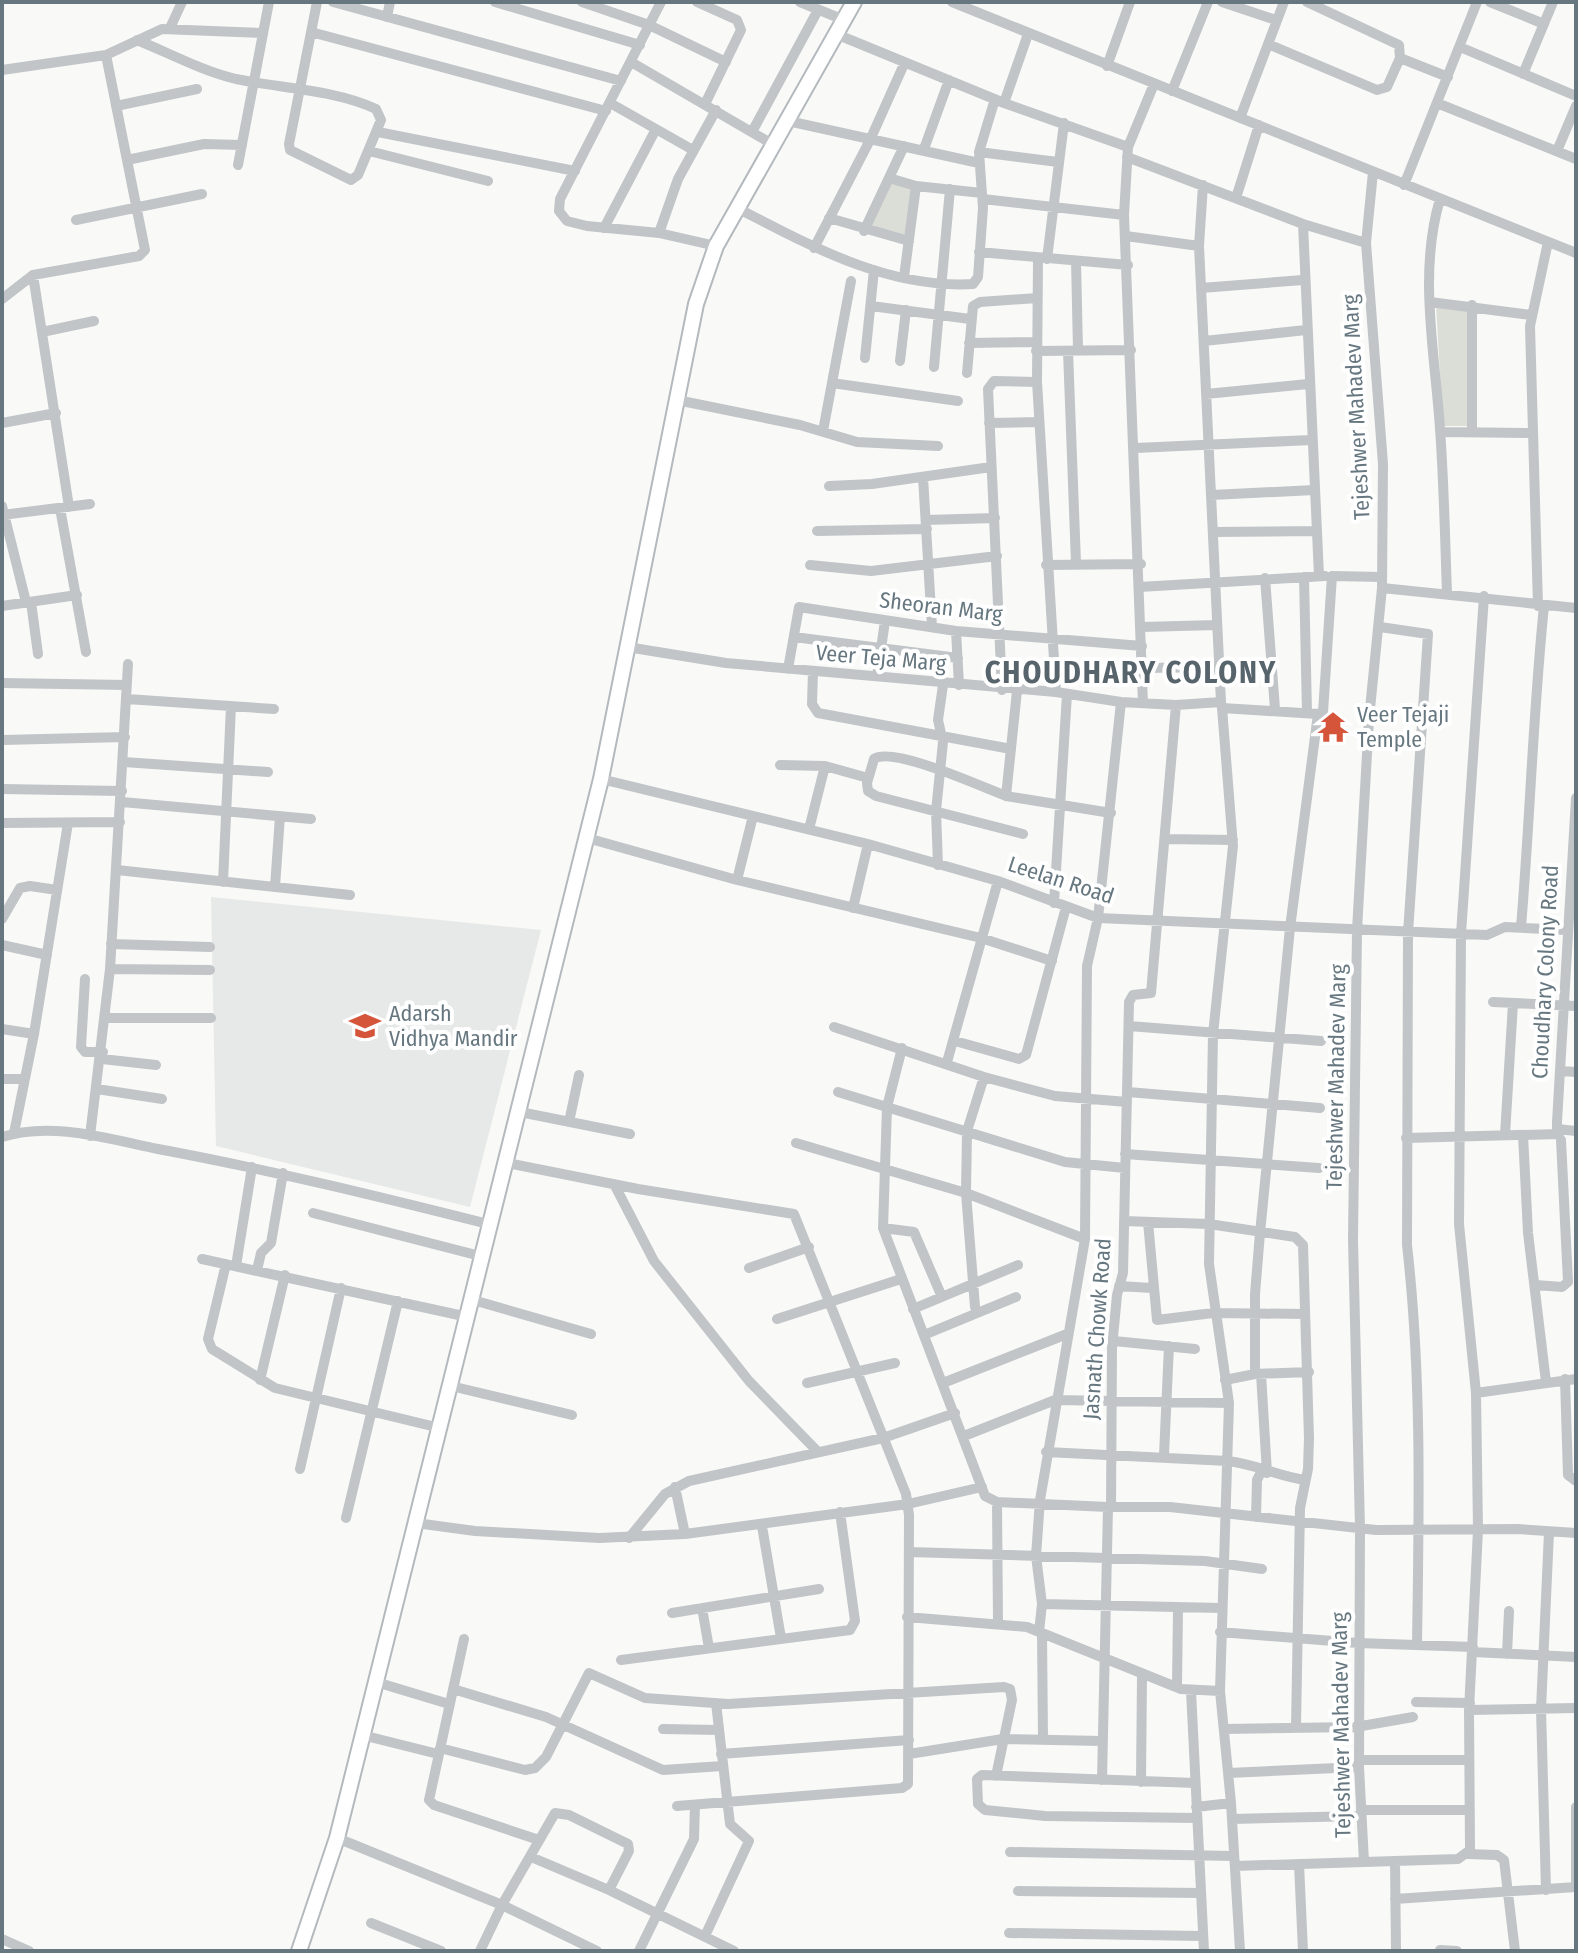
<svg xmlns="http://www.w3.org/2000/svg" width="1578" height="1953" viewBox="0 0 1578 1953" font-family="'Fira Sans Condensed',sans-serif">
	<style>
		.built { fill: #e7e9e8 }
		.green { fill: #daded7 }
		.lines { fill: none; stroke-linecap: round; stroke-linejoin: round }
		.secondary-casing { stroke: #b3b9bd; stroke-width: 18 }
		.minor { stroke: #c1c5c8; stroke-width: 10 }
		.secondary { stroke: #fff; stroke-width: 14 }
		.labels { text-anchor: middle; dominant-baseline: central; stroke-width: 8; stroke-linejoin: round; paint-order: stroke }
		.street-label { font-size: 22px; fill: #667780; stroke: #fff }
		.poi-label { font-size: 22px; fill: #667780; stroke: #fff; text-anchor: start }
		.district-label { font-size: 30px; font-weight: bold; letter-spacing: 2px; fill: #58646b; stroke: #fff }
	</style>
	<rect width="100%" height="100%" fill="#f9f9f7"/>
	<path class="built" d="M211,897L541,930L470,1207L216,1146Z"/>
	<path class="green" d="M889,178L916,186L909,241L864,231Z
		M1436,305L1468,311L1471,426H1443Z"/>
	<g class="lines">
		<defs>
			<path id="secondary" d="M299,1951L337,1838L601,779L696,304L716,246L854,2"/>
		</defs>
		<use href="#secondary" class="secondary-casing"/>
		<path class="minor" d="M333,2L621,81
			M495,2L640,45
			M582,2L649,25L726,62
			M661,2L560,199L559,211L567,221L587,226L659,233L716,246
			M697,2L737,20L741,30L705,104
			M800,2L844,20
			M952,2L1576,253
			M1222,2L1276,20
			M1490,2L1544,24
			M387,17L390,2
			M170,28L182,2
			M311,32L606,111
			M836,34L1004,103L1128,147
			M137,40C169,53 202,71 236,79C279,88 337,90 376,109L381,120L358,175L351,180L290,150L289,144L317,2
			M1268,44L1377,90L1387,87L1400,58L1399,45L1307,2
			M1460,47L1576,96
			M1400,58L1448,77
			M631,62L774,145
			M1107,66L1130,2
			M2,70L106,55L162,29L263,33
			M1523,74L1553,2
			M1172,91L1208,2
			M610,103L693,150
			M1004,103L1028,34
			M1437,103L1576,159
			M116,106L197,89
			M1240,118L1284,2
			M788,121L979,163
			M378,132L575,171
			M752,132L818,10
			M924,149L949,80
			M369,151L488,181
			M1557,151L1576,106
			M979,152L1058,162
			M1127,157L1303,224L1366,243
			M127,160L204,144L242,145
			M238,165L269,2
			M1373,172L1366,243L1383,464L1382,588L1369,719L1357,930L1353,1240L1360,1528L1359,1767L1364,1862L1395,1861L1396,1951
			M889,178L916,186L982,193
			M1203,185L1199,246L1221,702
			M1404,185L1477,2
			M1236,198L1259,125
			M983,199L1124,215
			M1440,199C1418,273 1435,353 1440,429C1444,483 1445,539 1447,593
			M739,209C811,246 888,289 973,284L978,277L983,208L979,152L995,99
			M829,218L909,241
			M76,220L202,194
			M1303,224L1319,576
			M604,228L656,129
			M864,231L904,146
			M659,233L678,179L716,110
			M1126,236L1199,246
			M814,248L870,140L905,62
			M979,252L1128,265
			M1038,258L1037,382L1056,692
			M1047,259L1064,123
			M1076,261L1078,350
			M33,275L69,507
			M904,277L916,186
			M1201,288L1303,280
			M2,299L33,275L139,256L145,250L106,55
			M1430,302L1531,315
			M871,306L970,319
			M42,332L94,321
			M1204,341L1306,330
			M969,343L1036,342
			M1036,351L1131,350
			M1068,351L1076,563
			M865,358L874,270
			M900,361L906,310
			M934,367L950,189
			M967,373L973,306L980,302L1037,298
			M832,383L958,401
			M1206,394L1308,384
			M677,400L800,425L857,442L938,446
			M2,423L56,413
			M989,423L1039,422
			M823,431L851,281
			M1441,432L1532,433
			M1472,432V305
			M1136,448L1311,440
			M923,477L932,627
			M829,486L872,484L991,467
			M1211,495L1314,490
			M2,506L26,602
			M60,508L86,652
			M2,515L90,504
			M926,520L995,518
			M817,531L927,529
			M1213,532L1316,531
			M810,565L871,571L997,556
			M1046,565L1141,564
			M1304,577L1307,713
			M1265,578L1275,709
			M1139,587L1325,576
			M1382,588L1576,608
			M31,602L38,654
			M2,606L77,595
			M1538,606L1530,326L1548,242
			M1141,627L1217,625
			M1380,627L1428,634L1408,933L1407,1245C1422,1377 1419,1512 1417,1645
			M956,631L959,685
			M794,637L958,658
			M627,647L726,663L1056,692L1121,702L1176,705L1221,702L1222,708L1318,714L1323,712L1332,576L1382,577
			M1143,668L1219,667
			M788,669L799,607L956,631L1142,646
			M813,672L812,704L818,713L1011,749
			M877,676L885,621
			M2,683L127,685
			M1002,690L988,389L994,381L1037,382
			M1017,691L1006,796L1111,813
			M127,699L274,709
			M1143,703L1124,215L1128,147L1154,84
			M1176,705L1151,993L1133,995L1129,1002L1123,1273L1117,1295L1112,1348L1111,1507H1170L1376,1530L1517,1529L1576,1533
			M1222,708L1233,846L1213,1034L1209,1264L1229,1403L1220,1691L1231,1803L1240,1951
			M2,740L125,737
			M124,762L268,772
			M780,765L825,766L868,778
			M601,779L868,844L998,881L1098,918L1487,935L1505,927L1566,930
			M2,789L122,791
			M1006,796C982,787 893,746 874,759L867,783L868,791L876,796L1023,834
			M1576,798L1557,1122V1129L1576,1131
			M122,802L311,819
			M2,823L120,822
			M809,829L825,766
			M587,838L737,880L981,938L1052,961
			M1165,839L1233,840
			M938,865L936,811L943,742L938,720L943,685
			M117,870L350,895
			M737,880L753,816
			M223,882L231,706
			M275,887L280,816
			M1054,903L1067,694
			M853,908L868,844
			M2,919L20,888L30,886L57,890
			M1521,927C1530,820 1533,713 1544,606
			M111,944L210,947
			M2,945L47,955
			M110,969L210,970
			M85,979L81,1047L85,1052H103
			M1493,1002L1576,1006
			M105,1018H211
			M1129,1026L1321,1041
			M834,1027L984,1077L1055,1096L1127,1102
			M2,1029L34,1034
			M955,1041L1019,1059L1026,1055L1066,907
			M902,1048L887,1107L883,1228L985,1496L997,1502L1108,1507L1102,1780
			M102,1059L156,1065
			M947,1062L998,881
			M1561,1071L1576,1072
			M2,1079H25
			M97,1089L162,1099
			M838,1092L1065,1162L1125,1168
			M1128,1092L1320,1108
			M520,1112L630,1134
			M569,1122L579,1075
			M14,1133L34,1034L68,823
			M1505,1135L1513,1003
			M1523,1135L1528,1233L1546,1382
			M90,1136L110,969L128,664
			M2,1137C51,1121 109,1139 158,1149C271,1170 381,1197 492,1225
			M1406,1138L1559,1134
			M796,1143L966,1193L1085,1239
			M1125,1154L1319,1168
			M507,1163L638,1189L794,1214L906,1494L909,1515L908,1784L902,1788L677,1806
			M614,1184L654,1261L749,1381L818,1452
			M313,1213L484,1257
			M1124,1221L1209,1224L1295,1237L1303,1245L1309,1438L1308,1469L1300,1508L1296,1726
			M1148,1222L1157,1320L1213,1313L1305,1314
			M883,1228L914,1232L942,1297
			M202,1259L468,1317
			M226,1264L208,1339L212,1349L275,1388L440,1428
			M236,1266L252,1167
			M749,1268L809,1247
			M257,1270L261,1253L271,1243L283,1173
			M1536,1285L1562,1287L1568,1282L1561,1140
			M1119,1286L1152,1288
			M473,1300L591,1334
			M975,1307L966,1193L967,1131L984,1077
			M913,1309L1018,1265
			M777,1319L901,1279
			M924,1335L1016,1297
			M1114,1341L1195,1349
			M1255,1374V1294L1260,1233L1290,928L1318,714
			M1261,1374L1267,1473
			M1565,1379L1568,1475L1576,1481
			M260,1380L285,1275
			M1225,1380L1255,1374L1309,1372
			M807,1383L895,1363
			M943,1383L1067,1334
			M451,1386L572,1415
			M1476,1393L1576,1379
			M964,1436L1055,1400L1229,1403
			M1046,1452L1228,1461C1255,1464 1278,1476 1305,1480
			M1164,1455L1169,1346
			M300,1469L341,1288
			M675,1487L685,1534
			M997,1502L998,1622
			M1256,1517L1257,1480L1262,1470
			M346,1518L398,1301
			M416,1523L475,1531L599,1538L685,1534L908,1504L982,1487
			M762,1526L781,1638
			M629,1538L665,1494L689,1481L883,1438L955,1413
			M909,1552L1205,1561L1262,1569
			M1042,1604L1221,1608
			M702,1608L709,1648
			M672,1613L819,1589
			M907,1617L1027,1627L1181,1689L1220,1691
			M1039,1632L1042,1604L1036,1556L1040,1500L1085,1239L1087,966L1098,918L1121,702
			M1220,1632L1358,1643L1473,1647
			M1042,1633L1043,1740
			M464,1639L429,1800L434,1805L539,1840
			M1472,1652L1576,1657
			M1507,1654L1509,1611
			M621,1660L850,1630L855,1621L840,1512
			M376,1682L449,1704
			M1177,1687L1178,1608
			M453,1689L546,1717L663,1770L722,1766
			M1191,1691L1204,1951
			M1416,1702L1470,1703
			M1469,1710L1576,1708
			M663,1729L719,1730
			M1224,1729L1356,1727L1413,1717
			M362,1735L438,1754
			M440,1748L525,1770L535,1768L546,1757L589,1673L645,1698L728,1704L1004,1687L1010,1689L1012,1700L996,1776
			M721,1754L909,1740
			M909,1754L1003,1739L1102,1741
			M1359,1760H1469
			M1229,1773L1359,1767
			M1141,1782L1142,1675
			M1195,1783L982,1775L977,1779L978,1804L985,1810L1045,1816L1197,1818
			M1196,1807L1231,1803
			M1361,1810H1468
			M1232,1819L1361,1816
			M337,1838L502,1905L597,1951
			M1010,1852L1234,1856
			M1468,1854L1497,1855L1504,1860L1515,1951
			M531,1857L609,1890L734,1951
			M1395,1861L1458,1859L1470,1850L1469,1710L1478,1530L1476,1393L1459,1224L1461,934L1484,596
			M1299,1864L1303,1951
			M1235,1866L1364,1862
			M1576,1887V1807
			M1546,1890L1541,1709L1549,1532
			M1018,1891L1201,1893
			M1395,1899L1576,1887
			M371,1923L441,1951
			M1009,1933L1203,1936
			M705,1936L749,1841L730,1824L716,1703
			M2,1939L29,1951
			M1440,1950L1457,1951
			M480,1951L502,1905L555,1813L569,1815L628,1844L629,1851L609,1890
			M639,1951L694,1839L695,1805"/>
		<use href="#secondary" class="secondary"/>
	</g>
	<defs>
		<symbol id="temple-bare" viewBox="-9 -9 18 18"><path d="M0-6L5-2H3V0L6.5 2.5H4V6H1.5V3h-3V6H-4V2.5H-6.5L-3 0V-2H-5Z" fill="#d5553b" stroke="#fff" stroke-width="2.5" paint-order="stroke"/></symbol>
		<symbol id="school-bare" viewBox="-9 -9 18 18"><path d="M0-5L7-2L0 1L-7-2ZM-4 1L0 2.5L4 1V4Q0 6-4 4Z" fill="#d5553b" stroke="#fff" stroke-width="2.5" paint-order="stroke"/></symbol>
	</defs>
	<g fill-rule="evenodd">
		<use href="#temple-bare" x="1311" y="705" width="44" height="44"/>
		<use href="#school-bare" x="343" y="1004" width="44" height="44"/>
	</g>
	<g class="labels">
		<g class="street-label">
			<text transform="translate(1356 407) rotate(-93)">Tejeshwer Mahadev Marg</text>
			<text transform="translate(941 607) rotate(7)">Sheoran Marg</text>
			<text transform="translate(881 658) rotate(5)">Veer Teja Marg</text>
			<text transform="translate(1061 880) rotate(18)">Leelan Road</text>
			<text transform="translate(1545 972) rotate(-87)">Choudhary Colony Road</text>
			<text transform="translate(1336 1077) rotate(-89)">Tejeshwer Mahadev Marg</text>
			<text transform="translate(1097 1329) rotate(-86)">Jasnath Chowk Road</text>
			<text transform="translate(1341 1725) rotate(-91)">Tejeshwer Mahadev Marg</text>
		</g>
		<g class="poi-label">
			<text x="1357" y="714">Veer Tejaji<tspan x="1357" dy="25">Temple</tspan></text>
			<text x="389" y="1013">Adarsh<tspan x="389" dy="25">Vidhya Mandir</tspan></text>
		</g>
		<g class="district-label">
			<text x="1131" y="673">CHOUDHARY COLONY</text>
		</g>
	</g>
	<rect width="1578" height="1953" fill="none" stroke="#667780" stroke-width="8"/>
</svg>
